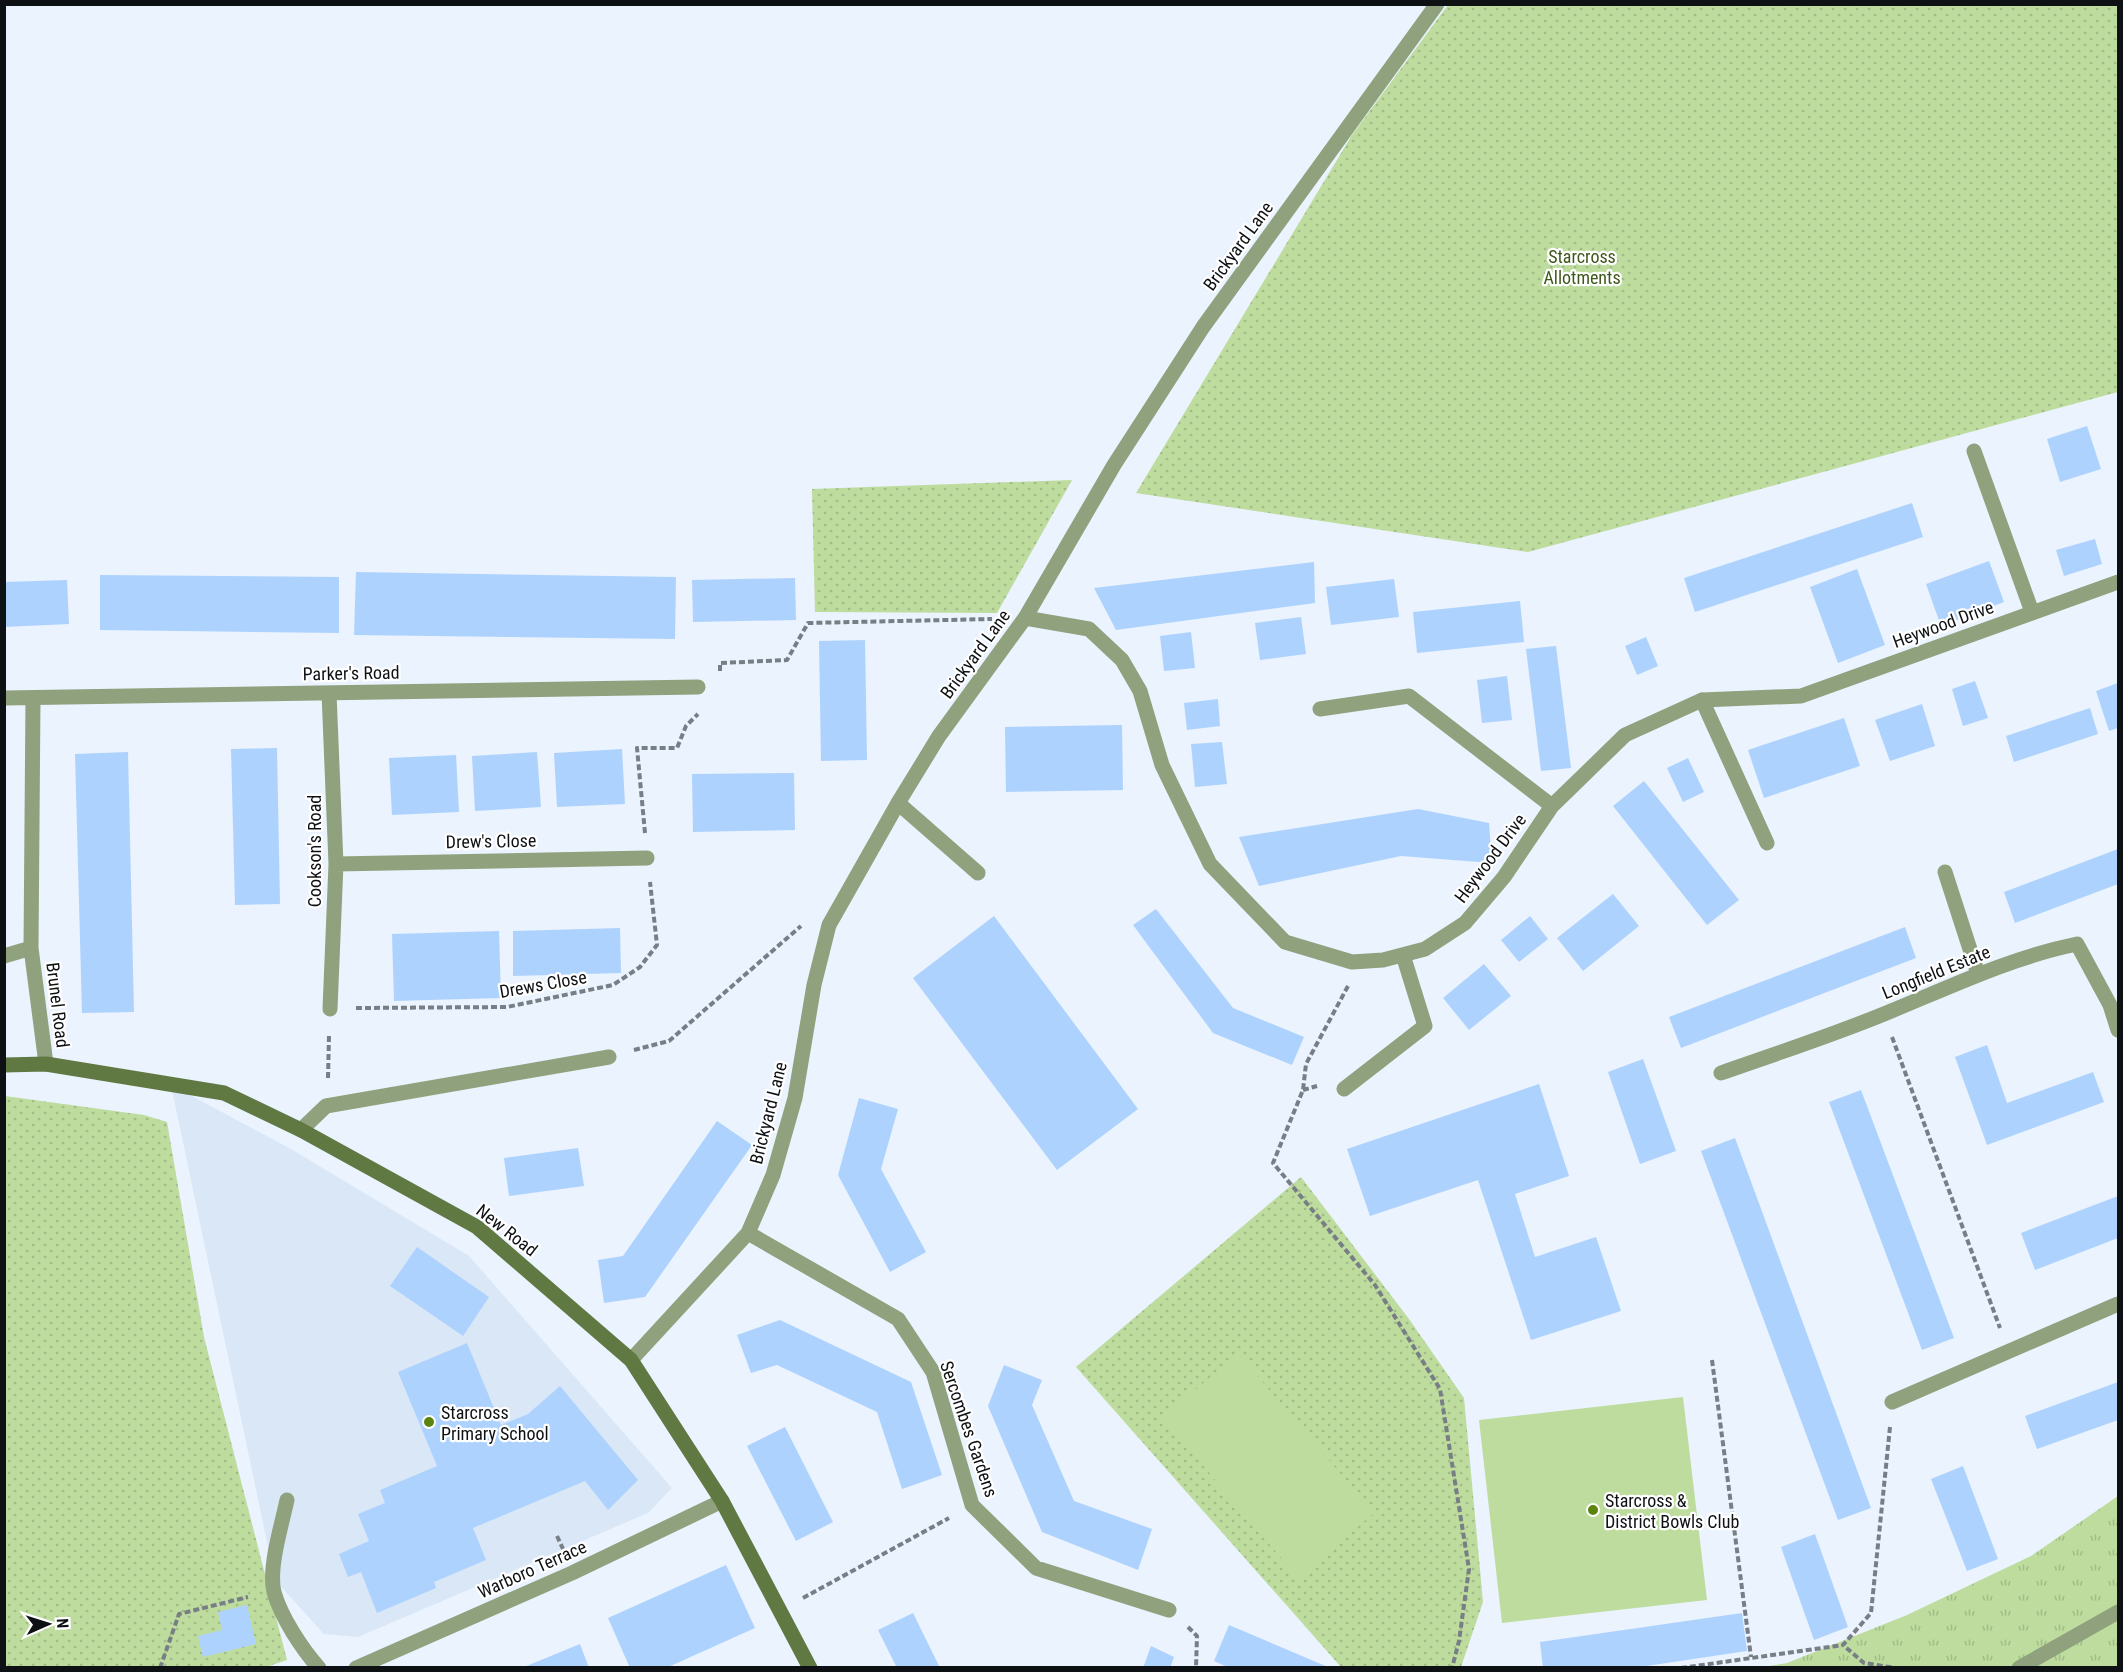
<svg xmlns="http://www.w3.org/2000/svg" width="2123" height="1672" viewBox="0 0 2123 1672" font-family="'Roboto Condensed',sans-serif">
	<style>
		.built { fill: #d9e7f7 }
		.grass { fill: url(#grass-tufts) }
		.park { fill: url(#park-dots) }
		.pitch { fill: #bedc9e }
		.building { fill: #aed2fe }
		.lines { fill: none; stroke-linecap: round; stroke-linejoin: round }
		.path { stroke: #787e85; stroke-width: 4; stroke-dasharray: 6 3; stroke-linecap: butt }
		.lane { stroke: #8fa17d; stroke-width: 15 }
		.street { stroke: #8fa17d; stroke-width: 15 }
		.secondary { stroke: #607943; stroke-width: 15 }
		.poi-dot { fill: #5a840e; stroke: #fff; stroke-width: 2 }
		.labels { text-anchor: middle; dominant-baseline: central; stroke-width: 4.5; stroke-linejoin: round; paint-order: stroke }
		.street-label { font-size: 18px; fill: #0e1114; stroke: #fff }
		.park-label { font-size: 18px; fill: #3e571b; stroke: #fff }
		.poi-label { font-size: 18px; fill: #0e1114; stroke: #fff; text-anchor: start }
	</style>
	<defs>
		<pattern id="grass-tufts" width="24" height="20" patternUnits="userSpaceOnUse" patternTransform="scale(1.5)"><rect width="24" height="20" fill="#bedc9e"/><path d="M3 7l-1-3M5 7V3M7 7l1-3M15 17l-1-3M17 17v-4M19 17l1-3" fill="none" stroke="#a2bc87"/></pattern>
		<pattern id="park-dots" width="8" height="8" patternUnits="userSpaceOnUse" patternTransform="scale(1.5)"><rect width="8" height="8" fill="#bedc9e"/><path d="M2 2h.1M6 6h.1" fill="none" stroke="#a2bc87" stroke-width="1.8" stroke-linecap="round"/></pattern>
	</defs>
	<rect width="100%" height="100%" fill="#eaf3fe"/>
	<path class="built" d="M171,1085L291,1149L469,1256L672,1488L648,1513L358,1637L324,1634L275,1580Z"/>
	<path class="grass" d="M2118,1496V1667L1757,1668L1787,1663L1907,1615L2031,1556Z"/>
	<path class="park" d="M1448,5H2118V392L1528,552L1136,493L1352,135Z
		M1072,480L997,613L815,612L812,489Z
		M5,1096L144,1115L167,1122L204,1337L287,1660L263,1668H5Z
		M1301,1177L1409,1319L1464,1398L1483,1602L1461,1667H1341L1076,1367Z"/>
	<path class="pitch" d="M1238,1353L1374,1513L1298,1578L1163,1418Z
		M1683,1397L1707,1600L1502,1623L1479,1420Z"/>
	<path class="building" d="M2087,426L2101,469L2060,482L2047,439Z
		M1912,503L1923,537L1695,612L1684,578Z
		M2095,539L2102,564L2064,576L2056,550Z
		M1989,561L2004,602L1941,626L1926,584Z
		M1314,562L1315,603L1116,630L1094,588Z
		M1857,569L1885,645L1838,663L1810,587Z
		M356,572L676,577L675,639L354,635Z
		M100,575L339,577V633L100,630Z
		M795,578L796,620L693,622L692,580Z
		M1394,579L1399,617L1331,625L1326,587Z
		M67,580L69,624L4,627V582Z
		M1520,601L1524,642L1417,653L1413,612Z
		M1301,617L1306,654L1260,660L1255,623Z
		M1191,632L1195,668L1164,671L1160,636Z
		M1646,637L1658,666L1637,675L1625,646Z
		M865,640L867,760L821,761L819,641Z
		M1556,646L1571,768L1541,771L1526,649Z
		M1507,676L1512,720L1482,723L1477,680Z
		M1975,681L1988,718L1963,726L1952,689Z
		M2118,683V728L2109,731L2096,691Z
		M1218,699L1220,726L1187,730L1184,703Z
		M1922,704L1935,746L1890,761L1875,720Z
		M2090,708L2098,734L2014,762L2006,736Z
		M1844,718L1860,766L1764,798L1748,750Z
		M1122,725L1123,790L1006,792L1005,727Z
		M1222,742L1227,784L1195,787L1191,744Z
		M277,748L280,904L235,905L231,749Z
		M622,749L625,804L557,807L554,753Z
		M128,752L134,1012L82,1013L75,754Z
		M537,752L541,807L475,811L472,756Z
		M456,755L459,812L392,815L389,758Z
		M1688,758L1704,792L1683,802L1667,768Z
		M794,773L795,830L693,832L692,774Z
		M1644,781L1739,900L1707,925L1613,806Z
		M1418,809L1489,823L1492,863L1401,856L1259,886L1239,837Z
		M2118,849V884L2015,923L2004,892Z
		M1613,894L1639,926L1583,971L1557,938Z
		M1156,909L1233,1008L1304,1037L1292,1065L1213,1033L1133,925Z
		M994,916L1138,1109L1057,1170L913,978Z
		M1530,916L1548,939L1519,962L1501,940Z
		M1905,927L1916,958L1681,1048L1669,1017Z
		M620,928L621,973L513,976V931Z
		M499,931L501,998L394,1001L392,934Z
		M1484,964L1511,996L1469,1030L1443,998Z
		M1987,1045L2007,1103L2093,1072L2104,1102L1987,1145L1955,1057Z
		M1643,1059L1676,1151L1640,1164L1608,1072Z
		M1539,1084L1569,1176L1515,1194L1535,1257L1596,1237L1621,1311L1531,1340L1478,1180L1370,1216L1347,1149Z
		M1861,1090L1954,1338L1922,1350L1829,1102Z
		M859,1098L898,1109L881,1169L926,1252L890,1272L838,1175Z
		M717,1121L752,1145L645,1297L604,1303L598,1260L623,1256Z
		M1735,1138L1871,1508L1838,1520L1701,1151Z
		M578,1148L584,1186L509,1196L504,1158Z
		M2118,1196V1238L2035,1270L2021,1233Z
		M417,1247L489,1297L463,1336L390,1286Z
		M780,1320L911,1382L942,1475L902,1489L877,1412L777,1365L751,1373L737,1335Z
		M467,1343L501,1425L528,1414L560,1386L638,1480L608,1510L585,1481L473,1528L486,1560L434,1582L436,1588L377,1613L361,1572L348,1577L339,1554L369,1541L358,1514L385,1503L380,1490L437,1466L398,1372Z
		M1004,1365L1042,1380L1032,1405L1074,1501L1152,1529L1138,1570L1042,1532L988,1406Z
		M2118,1382V1420L2037,1449L2025,1416Z
		M785,1427L833,1522L796,1541L747,1446Z
		M1963,1466L1998,1559L1967,1571L1931,1479Z
		M1815,1534L1848,1627L1814,1640L1781,1547Z
		M726,1565L755,1628L666,1668H630L608,1618Z
		M247,1605L256,1644L203,1657L198,1636L222,1630L218,1612Z
		M913,1613L940,1668H897L878,1630Z
		M1742,1613L1747,1651L1633,1668H1543L1540,1642Z
		M1229,1625L1328,1667V1668H1230L1214,1661Z
		M580,1644L589,1668H524V1667Z
		M1151,1646L1174,1657L1170,1668H1143Z"/>
	<g class="lines">
		<path class="path" d="M720,671V663L787,660L808,623L992,619
			M645,833L637,748H677L686,726L698,714
			M1348,986L1306,1064L1303,1090L1273,1163L1375,1285L1440,1389L1469,1569L1459,1641L1452,1668
			M356,1008L507,1007L613,985L640,967L657,945L650,882
			M1892,1037L2000,1328
			M634,1050L669,1041L801,926
			M328,1078L329,1035
			M1303,1090L1317,1086
			M1712,1360L1751,1657
			M1890,1427L1871,1613L1843,1645L1864,1663L1896,1668
			M557,1536L563,1549
			M803,1598L949,1518
			M1188,1627L1197,1636L1196,1668
			M160,1668L179,1614L248,1597
			M1681,1668L1843,1645"/>
		<path class="lane" d="M1702,700L1767,843
			M898,803L978,873
			M287,1500C282,1524 268,1568 274,1592C281,1617 302,1649 319,1668"/>
		<path class="street" d="M1974,451L2032,612
			M1025,618L1089,629L1122,660L1140,691L1162,765L1210,864L1285,942L1352,962L1383,960L1425,949L1465,923L1504,877L1552,806L1625,735L1702,700L1801,696L2118,582
			M329,693L336,864L330,1009
			M4,698L698,687
			M33,698L31,948L46,1064
			M1320,709L1409,696L1552,806
			M336,864L647,858
			M1945,872L1978,974
			M4,956L31,948
			M1721,1073C1775,1054 1830,1036 1884,1014C1948,988 2009,958 2077,944L2110,1005L2118,1030
			M1344,1089L1425,1026L1403,955
			M301,1130L326,1106L609,1057
			M748,1233L898,1319L933,1372L972,1505L1036,1568L1169,1610
			M631,1360L748,1233L773,1175L795,1098L814,985L829,925L898,803L939,736L1025,618L1114,465L1203,327L1437,4
			M1892,1402L2118,1304
			M356,1668L572,1573L722,1501
			M2019,1668L2118,1612"/>
		<path class="secondary" d="M4,1065L46,1064L224,1093L301,1130L477,1227L631,1360L722,1501L810,1668"/>
	</g>
	<g class="poi-dot">
		<circle cx="429" cy="1422" r="6"/>
		<circle cx="1593" cy="1510" r="6"/>
	</g>
	<g class="labels">
		<g class="street-label">
			<text transform="translate(1238 246) rotate(-54)">Brickyard Lane</text>
			<text transform="translate(1943 624) rotate(-20)">Heywood Drive</text>
			<text transform="translate(975 654) rotate(-54)">Brickyard Lane</text>
			<text transform="translate(351 673) rotate(-1)">Parker's Road</text>
			<text transform="translate(491 841) rotate(-1)">Drew's Close</text>
			<text transform="translate(314 851) rotate(-90)">Cookson's Road</text>
			<text transform="translate(1490 858) rotate(-53)">Heywood Drive</text>
			<text transform="translate(1936 972) rotate(-22)">Longfield Estate</text>
			<text transform="translate(543 984) rotate(-10)">Drews Close</text>
			<text transform="translate(58 1005) rotate(83)">Brunel Road</text>
			<text transform="translate(768 1113) rotate(-76)">Brickyard Lane</text>
			<text transform="translate(507 1230) rotate(38)">New Road</text>
			<text transform="translate(969 1429) rotate(71)">Sercombes Gardens</text>
			<text transform="translate(532 1569) rotate(-24)">Warboro Terrace</text>
		</g>
		<g class="park-label">
			<text x="1582" y="256">Starcross<tspan x="1582" dy="21">Allotments</tspan></text>
		</g>
		<g class="poi-label">
			<text x="441" y="1412">Starcross<tspan x="441" dy="21">Primary School</tspan></text>
			<text x="1605" y="1500">Starcross &amp;<tspan x="1605" dy="21">District Bowls Club</tspan></text>
		</g>
	</g>
	<rect width="2123" height="1672" fill="none" stroke="#0e1114" stroke-width="12"/>
	<g transform="translate(48 1624) rotate(87)" stroke="#ffffff" stroke-width="4.5" paint-order="stroke">
	<path d="M0-4.5L10 22L0 15L-10 22Z" fill="#0e1114"/>
	<text y="-9" font-size="16" font-weight="bold" text-anchor="middle" fill="#0e1114">N</text>
	</g>
</svg>
